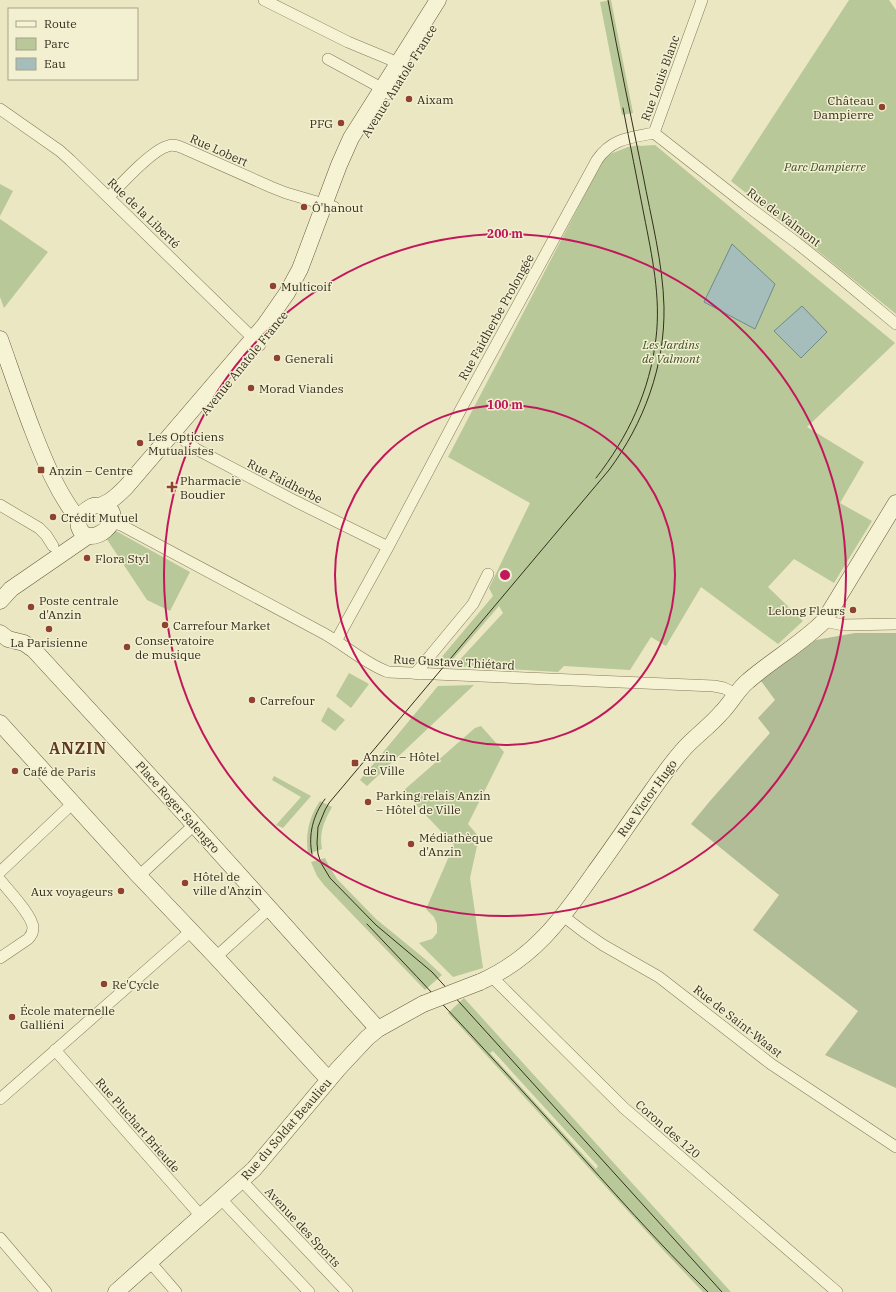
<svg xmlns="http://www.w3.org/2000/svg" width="896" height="1292" viewBox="0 0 896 1292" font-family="'IBM Plex Serif',serif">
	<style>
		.green { fill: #b8c898; fill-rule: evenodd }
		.cemetery { fill: #b1bd96 }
		.water { fill: #a5bebc; stroke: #6c8b8a }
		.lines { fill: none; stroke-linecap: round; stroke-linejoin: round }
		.street-casing { stroke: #84795b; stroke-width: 12 }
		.secondary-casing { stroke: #665a3e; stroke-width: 17 }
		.street { stroke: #f6f3d5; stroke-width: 11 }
		.secondary { stroke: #f6f3d5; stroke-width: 16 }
		.tram { stroke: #352e1e; stroke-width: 1 }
		.secondary-bridge-casing { stroke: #665a3e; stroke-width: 17; stroke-linecap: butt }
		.secondary-bridge { stroke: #f6f3d5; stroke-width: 16 }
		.ring { fill: none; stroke: #c2185b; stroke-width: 2 }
		.poi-dot { fill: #8f422f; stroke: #f3f0d2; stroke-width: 1.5 }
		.labels { text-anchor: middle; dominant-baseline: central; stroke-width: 3; stroke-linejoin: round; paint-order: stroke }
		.street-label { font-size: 12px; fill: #352e1e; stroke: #f3f0d2 }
		.poi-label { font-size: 12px; fill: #352e1e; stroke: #f3f0d2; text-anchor: start }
		.park-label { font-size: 12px; font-style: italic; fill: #3d5026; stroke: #f3f0d2 }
		.district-label { font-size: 16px; font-weight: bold; letter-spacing: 1px; fill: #5f3a20; stroke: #f3f0d2 }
		.centre { fill: #c2185b; stroke: #f3f0d2; stroke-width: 2 }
		.ring-label { font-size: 12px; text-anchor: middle; font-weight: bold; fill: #c2185b; stroke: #f3f0d2; stroke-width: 3; stroke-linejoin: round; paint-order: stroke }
	</style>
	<rect width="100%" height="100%" fill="#ebe7c3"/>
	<path class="green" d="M611,0L633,113L622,115L600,2Z
		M849,0H889L896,10V314L731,181Z
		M639,145V146L655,145L895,343L807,427L864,462L840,503L872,521L834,583L794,559L768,587L803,621L778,644L701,587L666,646L651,637L630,670L564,666L558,672L454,666L503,613L499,606L448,665H435L493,596L489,588L530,503L448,457L605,156L628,147Z
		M0,184L13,191L0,216Z
		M0,219L48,252L4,308L0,297Z
		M116,531L190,572L170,611L147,600L106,538Z
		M349,673L369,684L351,708L336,696Z
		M474,685L367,786L360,780L438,686Z
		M328,707L345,720L335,731L321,721Z
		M481,726L504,752L468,824L479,837L470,878L483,968L453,977L419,943L432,939L437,933V924L434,917L426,909L454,845L403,791L475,728Z
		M274,776L311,796L283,828L276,825L301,797L272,780Z
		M320,801L332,807C324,821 319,833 322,849L308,854C305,834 309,817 320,801Z
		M325,858L329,866L337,879L376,919L425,959L442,975L425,990L324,885L317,876L311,862Z
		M464,998L731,1292H703L665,1252L448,1013ZM493,1051L598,1166L596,1169L490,1053Z"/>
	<path class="cemetery" d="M855,633H896V1088L825,1055L858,1011L753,930L779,895L691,824L710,801L770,733L758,718L775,700L761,681L816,640Z"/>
	<path class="water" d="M732,244L775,284L755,329L704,302Z
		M802,306L827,332L801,358L774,331Z"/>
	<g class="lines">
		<defs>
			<path id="street" d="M264,0L348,42L389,59L406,69
				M328,59L376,85L390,94
				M0,109L60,151L70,160L260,345
				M654,133L746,205L797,243L837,275L896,324
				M654,133L702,0
				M109,197C121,184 152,150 168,146C173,144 178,146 183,148L271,187L286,193L334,207
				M173,432L196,449L295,501L388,547
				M0,505L39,528L46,535L53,546
				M112,522L121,525C189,561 256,597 323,633C345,645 364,663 388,672L714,686L724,688L736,694
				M824,621L843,625L896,624
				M336,641L388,547L461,409L597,160C612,138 630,138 654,133
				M415,674L473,604L488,574
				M0,872L73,803
				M139,876L194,825
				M0,880C8,890 33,916 33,928C33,933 31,936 28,939L0,958
				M563,916L584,932L603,945L659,977L771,1064L896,1147
				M216,957L270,908
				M492,977L624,1108L837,1292
				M55,1050L201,1216
				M0,1099L191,931
				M241,1180L347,1292
				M221,1199L309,1292
				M0,1238L46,1292
				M150,1262L176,1292"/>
			<path id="secondary" d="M0,339C11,370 21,400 33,431C45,462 58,494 79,520
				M102,505C133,516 88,553 79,527C76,517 85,510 93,506C96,505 99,506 102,505C104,504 108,502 110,501C116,497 121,492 126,487L264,326L287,293L300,269L339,165L351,138L438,0
				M0,601L11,589L88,536
				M0,633L8,639L24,643L34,650L181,810L378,1029
				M0,723L139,876L216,957L329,1080
				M480,982C533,959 562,919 594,873C611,850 627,826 644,802C656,785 668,767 682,751C694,737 709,727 721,713C731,703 737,690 748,681C772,660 801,644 824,621L896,503
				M116,1292L254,1169L338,1069L367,1038L378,1029L423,1004"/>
		</defs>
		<use href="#street" class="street-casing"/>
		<use href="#secondary" class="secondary-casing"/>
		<use href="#street" class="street"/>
		<use href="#secondary" class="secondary"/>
		<path class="tram" d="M608,0C619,59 631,117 643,175C651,218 663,263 664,307C665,366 644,423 609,470L329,803L325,810L318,827L317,843L318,854L321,863L330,878L376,925L432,972L722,1292
			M596,478C628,437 650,391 656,338C661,297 652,256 644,215C637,179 630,144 623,108
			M312,854C308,835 313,815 325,799
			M367,924C434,994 499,1065 564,1137C611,1189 658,1243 708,1292"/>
		<defs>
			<path id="secondary-bridge" d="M423,1004L480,982"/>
		</defs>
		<use href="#secondary-bridge" class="secondary-bridge-casing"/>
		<use href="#secondary-bridge" class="secondary-bridge"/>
	</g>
	<g class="ring">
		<circle cx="505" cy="575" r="170"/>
		<circle cx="505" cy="575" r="341"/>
	</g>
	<g class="poi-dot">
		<circle cx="409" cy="99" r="4"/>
		<circle cx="882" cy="107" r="4"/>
		<circle cx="341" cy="123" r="4"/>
		<circle cx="304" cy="207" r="4"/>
		<circle cx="273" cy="286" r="4"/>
		<circle cx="277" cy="358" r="4"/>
		<circle cx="251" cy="388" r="4"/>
		<circle cx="140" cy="443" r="4"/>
		<rect x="37" y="466" width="8" height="8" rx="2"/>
		<path d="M170 481h4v4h4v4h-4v4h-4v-4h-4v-4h4z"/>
		<circle cx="53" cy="517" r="4"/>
		<circle cx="87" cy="558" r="4"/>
		<circle cx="31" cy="607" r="4"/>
		<circle cx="853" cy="610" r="4"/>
		<circle cx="165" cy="625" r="4"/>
		<circle cx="49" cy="629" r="4"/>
		<circle cx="127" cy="647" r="4"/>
		<circle cx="252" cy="700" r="4"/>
		<rect x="351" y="759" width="8" height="8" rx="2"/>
		<circle cx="15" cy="771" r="4"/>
		<circle cx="368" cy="802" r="4"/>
		<circle cx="411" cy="844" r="4"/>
		<circle cx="185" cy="883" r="4"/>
		<circle cx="121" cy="891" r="4"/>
		<circle cx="104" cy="984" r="4"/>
		<circle cx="12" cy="1017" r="4"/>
	</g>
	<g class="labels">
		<g class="street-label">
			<text transform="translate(660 78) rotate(-70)">Rue Louis Blanc</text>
			<text transform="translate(399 81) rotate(-58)">Avenue Anatole France</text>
			<text transform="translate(219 150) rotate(24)">Rue Lobert</text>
			<text transform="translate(144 213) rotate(44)">Rue de la Liberté</text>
			<text transform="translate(784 217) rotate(37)">Rue de Valmont</text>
			<text transform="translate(496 317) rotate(-61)">Rue Faidherbe Prolongée</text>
			<text transform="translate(244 363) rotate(-51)">Avenue Anatole France</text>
			<text transform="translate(285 481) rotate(27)">Rue Faidherbe</text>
			<text transform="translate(454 662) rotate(3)">Rue Gustave Thiétard</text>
			<text transform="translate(647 798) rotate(-54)">Rue Victor Hugo</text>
			<text transform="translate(178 807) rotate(48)">Place Roger Salengro</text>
			<text transform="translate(738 1021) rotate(38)">Rue de Saint-Waast</text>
			<text transform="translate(138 1125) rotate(49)">Rue Pluchart Brieude</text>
			<text transform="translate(286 1129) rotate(-49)">Rue du Soldat Beaulieu</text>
			<text transform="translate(668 1129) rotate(41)">Coron des 120</text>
			<text transform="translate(303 1227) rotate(47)">Avenue des Sports</text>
		</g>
		<g class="poi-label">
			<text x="417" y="99">Aixam</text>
			<text x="874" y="100" text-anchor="end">Château<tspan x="874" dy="14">Dampierre</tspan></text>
			<text x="333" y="123" text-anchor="end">PFG</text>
			<text x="312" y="207">Ô'hanout</text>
			<text x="281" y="286">Multicoif</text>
			<text x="285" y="358">Generali</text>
			<text x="259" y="388">Morad Viandes</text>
			<text x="148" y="436">Les Opticiens<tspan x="148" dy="14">Mutualistes</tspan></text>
			<text x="49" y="470">Anzin – Centre</text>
			<text x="180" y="480">Pharmacie<tspan x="180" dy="14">Boudier</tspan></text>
			<text x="61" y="517">Crédit Mutuel</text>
			<text x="95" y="558">Flora Styl</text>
			<text x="39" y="600">Poste centrale<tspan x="39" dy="14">d'Anzin</tspan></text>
			<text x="845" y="610" text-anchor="end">Lelong Fleurs</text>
			<text x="173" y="625">Carrefour Market</text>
			<text x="135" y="640">Conservatoire<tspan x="135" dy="14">de musique</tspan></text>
			<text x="49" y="642" text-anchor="middle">La Parisienne</text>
			<text x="260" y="700">Carrefour</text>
			<text x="363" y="756">Anzin – Hôtel<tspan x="363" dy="14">de Ville</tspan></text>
			<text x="23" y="771">Café de Paris</text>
			<text x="376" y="795">Parking relais Anzin<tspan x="376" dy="14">– Hôtel de Ville</tspan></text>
			<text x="419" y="837">Médiathèque<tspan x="419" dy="14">d'Anzin</tspan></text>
			<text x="193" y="876">Hôtel de<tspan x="193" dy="14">ville d'Anzin</tspan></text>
			<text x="113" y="891" text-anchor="end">Aux voyageurs</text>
			<text x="112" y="984">Re'Cycle</text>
			<text x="20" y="1010">École maternelle<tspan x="20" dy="14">Galliéni</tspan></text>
		</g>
		<g class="park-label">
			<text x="825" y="166">Parc Dampierre</text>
			<text x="671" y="344">Les Jardins<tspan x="671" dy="14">de Valmont</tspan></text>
		</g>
		<g class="district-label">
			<text x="78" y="748">ANZIN</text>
		</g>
	</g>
	<circle cx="505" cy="575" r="6" class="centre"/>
	<g class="ring-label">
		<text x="505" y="238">200 m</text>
		<text x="505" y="409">100 m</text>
	</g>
	<rect x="8" y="8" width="130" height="72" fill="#f3f0d2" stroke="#a7a28a"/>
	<rect x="16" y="21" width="20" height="6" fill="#f6f3d5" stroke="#a7a28a"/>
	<text x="44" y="28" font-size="12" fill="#352e1e">Route</text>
	<rect x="16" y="38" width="20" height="12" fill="#b8c898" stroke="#a7a28a"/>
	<text x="44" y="48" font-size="12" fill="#352e1e">Parc</text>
	<rect x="16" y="58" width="20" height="12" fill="#a5bebc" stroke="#a7a28a"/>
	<text x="44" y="68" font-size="12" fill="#352e1e">Eau</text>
</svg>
